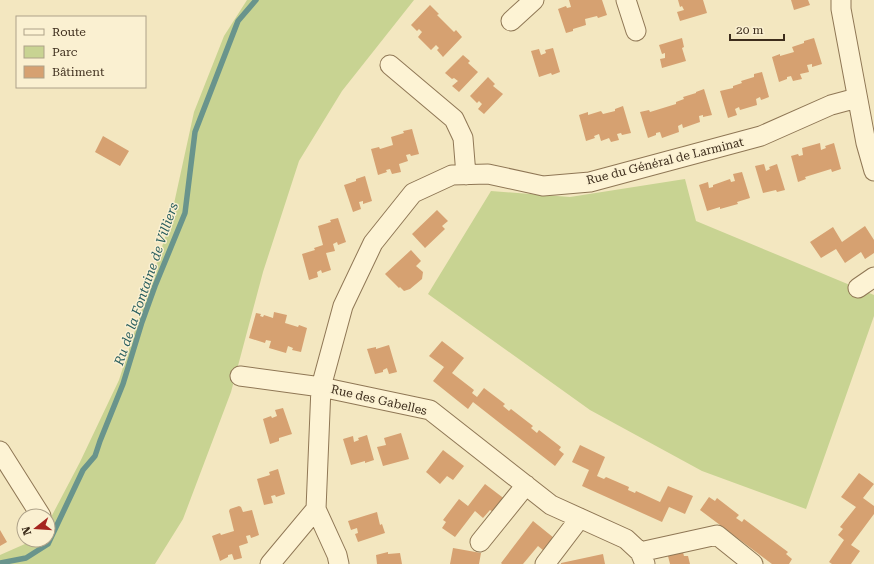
<svg xmlns="http://www.w3.org/2000/svg" width="874" height="564" viewBox="0 0 874 564" font-family="'Roboto Serif',serif">
	<style>
		.green { fill: #c8d392 }
		.lines { fill: none; stroke-linecap: round; stroke-linejoin: round }
		.stream { stroke: #69948c; stroke-width: 5.5 }
		.building { fill: #d6a171 }
		.minor-casing { stroke: #8f7755; stroke-width: 21 }
		.minor { stroke: #fdf3d4; stroke-width: 19 }
		.labels { text-anchor: middle; dominant-baseline: central; stroke-width: 3; stroke-linejoin: round; paint-order: stroke }
		.street-label { font-size: 12px; fill: #3d2d1c; stroke: #faf0d1 }
		.water-label { font-size: 13px; font-style: italic; fill: #295e5e; stroke: #faf0d1 }
	</style>
	<rect width="100%" height="100%" fill="#f3e7c0"/>
	<path class="green" d="M247,0H414L342,91L299,161L263,272L231,392L183,519L155,564H0V555L34,540H48V523L80,462L119,380L170,222L194,112L224,36Z
		M685,179L696,221L874,295V316L806,509L702,471L590,410L428,294L491,191L570,197Z"/>
	<g class="lines">
		<path class="stream" d="M0,563L26,558L48,544L83,470L95,456L100,441L123,384L142,322L155,286L185,213L195,132L238,21L256,0"/>
	</g>
	<path class="building" d="M569,0H602L607,15L598,18L597,16L585,19L586,25L573,29V31L566,33L558,9L566,6L567,8L571,7Z
		M678,0H703L707,13L680,21L677,12L684,10L682,6L680,7Z
		M791,0H808L810,5L794,10Z
		M430,5L439,14L437,15L454,32L456,30L462,37L443,57L437,50L439,48L436,45L431,50L418,37L422,32L419,29L417,31L411,25Z
		M682,38L684,47L682,48L686,61L662,68L660,59L665,58V53L662,54L659,45Z
		M814,38L822,64L812,67V64L807,65L809,72L800,74L802,79L793,81L791,76L787,77V79L779,82L772,57L780,54V56L794,52L792,47L804,43V41Z
		M553,48L560,72L552,75L551,73L539,77L531,51L539,49L541,55L546,53L545,50Z
		M463,55L470,61L468,63L478,72L459,92L452,86L458,81L454,78L452,79L445,73Z
		M762,72L769,97L761,100L760,97L756,99L757,105L740,110L739,107L735,109L737,115L728,118L720,91L733,88V86L742,83L741,81L754,77V74Z
		M488,77L495,84L493,86L503,94L484,114L478,109L482,104L479,101L477,103L470,96Z
		M704,89L712,115L703,117V115L699,116L700,122L683,128L682,124L678,126L679,132L662,138L660,132L656,133V135L648,138L640,112L649,110L650,112L676,104V102L684,99L683,97L696,93V92Z
		M623,106L631,133L622,135L621,133L617,134L619,140L611,142L609,138L601,141L599,134L594,136L595,138L586,141L579,115L588,112V115L601,111L603,114L615,111V109Z
		M412,129L419,154L411,156L410,154L406,155L408,161L399,164L401,172L392,174L390,169L386,170L387,172L378,175L371,149L379,147L380,149L393,145L391,137L404,133L403,131Z
		M103,136L129,151L120,166L95,152Z
		M820,143L821,150L826,148L825,146L834,143L841,169L832,172L831,169L805,177L806,179L798,182L791,156L798,154L799,156L803,155L802,148Z
		M764,164L766,171L770,169L769,167L777,164L785,190L777,192L776,190L763,193L755,166Z
		M742,172L750,198L737,202L738,204L720,209V207L707,211L699,185L708,182L709,188L713,187V185L730,179L731,182L735,181L733,174Z
		M365,176L372,201L363,204V201L359,202L361,209L353,212L344,185L356,181V179Z
		M437,210L448,221L442,226L445,229L425,248L412,234Z
		M338,218L346,242L338,245L337,242L333,244L335,251L326,253L331,270L322,273L321,270L317,272L318,277L309,280L302,254L315,250L314,248L323,245L318,226L331,222L330,220Z
		M865,226L874,240V253L865,259L861,252L845,263L836,249L821,258L810,242L833,227L842,242Z
		M411,250L421,261L416,266L423,272L422,279L410,289L404,291L400,287L399,288L385,274Z
		M274,312L287,315L285,323L298,327L299,325L307,328L301,352L292,350L293,348L288,346L286,353L269,348L271,341L266,340L265,343L249,338L256,313L261,314L260,316L263,317L264,315L273,318Z
		M442,341L464,358L452,373L474,390L472,393L477,397L484,388L505,404L503,406L509,411L511,409L533,426L531,428L537,433L539,430L561,447L559,450L564,454L555,466L473,402L468,409L433,381L444,367L429,356Z
		M389,345L397,372L389,374L387,368L383,370V372L375,374L367,349L376,347V349Z
		M283,408L292,434L279,438V441L270,444L263,419L271,416L272,418L277,416L275,410Z
		M401,433L409,459L383,466L377,447L386,445L384,438Z
		M367,435L374,460L365,463V461L351,465L343,439L353,436L354,442L359,440L358,438Z
		M580,445L605,457L597,476L604,479L606,477L629,487L628,490L635,493L636,491L660,502L668,486L693,496L685,514L669,507L662,522L582,486L589,470L572,462Z
		M443,450L464,466L453,480L447,476L440,484L426,472Z
		M278,469L285,494L276,497L275,495L271,496L273,503L264,505L257,479L270,475L269,472Z
		M859,473L874,484L863,498L874,506V514L851,545L860,551L851,564H832L829,562L844,540L838,535L843,529L840,527L856,507L841,497Z
		M485,484L506,500L495,513L490,510L483,518L475,511L455,537L442,528L446,522L443,520L459,499L468,506Z
		M709,497L715,501L717,498L739,515L736,518L742,522L744,519L788,552L786,554L792,559L789,564H772L700,510Z
		M239,506L241,507L243,512L252,510L259,535L251,538L250,535L246,536L248,543L239,546L242,558L234,560L232,554L228,555V557L220,561L212,536L220,533L221,535L234,531L229,511L230,509Z
		M377,512L380,525L382,524L385,533L358,542L355,534L358,533L357,528L351,530L348,521Z
		M533,521L554,538L544,551L538,546L523,564H502L501,563Z
		M0,530L7,542L0,546Z
		M453,548L481,553L479,564H450Z
		M682,549L684,556H688L690,564H670L667,552Z
		M388,552V554L400,553L402,564H377L376,555Z
		M603,554L605,564H561V563Z"/>
	<g class="lines">
		<defs>
			<path id="minor" d="M626,0L636,31
				M841,0V9L866,143L874,171
				M511,21L534,0
				M390,65L454,119L463,138L466,175
				M858,288L874,277
				M240,376L321,387L430,410L551,505L626,539L640,552L645,564
				M0,451L41,516
				M480,542L526,485
				M640,552L717,535L753,564
				M270,564L316,509
				M339,564L337,555L316,509L321,387L343,306L373,243L413,193L452,175L488,174L543,186L590,182L761,136L831,105L857,98
				M545,564L580,518"/>
		</defs>
		<use href="#minor" class="minor-casing"/>
		<use href="#minor" class="minor"/>
	</g>
	<g class="labels">
		<g class="street-label">
			<text transform="translate(665 161) rotate(-14)">Rue du Général de Larminat</text>
			<text transform="translate(379 400) rotate(13)">Rue des Gabelles</text>
		</g>
		<g class="water-label">
			<text transform="translate(146 284) rotate(-71)">Ru de la Fontaine de Villiers</text>
		</g>
	</g>
	<rect x="16" y="16" width="130" height="72" fill="#faf0d1" stroke="#aea289"/>
	<rect x="24" y="29" width="20" height="6" fill="#fdf3d4" stroke="#aea289"/>
	<text x="52" y="36" font-size="12" fill="#3d2d1c">Route</text>
	<rect x="24" y="46" width="20" height="12" fill="#c8d392" stroke="#aea289"/>
	<text x="52" y="56" font-size="12" fill="#3d2d1c">Parc</text>
	<rect x="24" y="66" width="20" height="12" fill="#d6a171" stroke="#aea289"/>
	<text x="52" y="76" font-size="12" fill="#3d2d1c">Bâtiment</text>
	<g transform="translate(36 528) rotate(253)"><circle r="19" fill="#faf0d1" stroke="#aea289"/>
	<path d="M0-3L7 15L0 10L-7 15Z" fill="#a5241e"/>
	<text y="-6" font-size="11" font-weight="bold" text-anchor="middle" fill="#3d2d1c">N</text>
	</g>
	<path d="M730 34v6h54v-6" fill="none" stroke="#3d2d1c" stroke-width="2"/>
	<text x="736" y="34" font-size="12" fill="#3d2d1c" stroke="#faf0d1" stroke-width="3" paint-order="stroke">20 m</text>
</svg>
